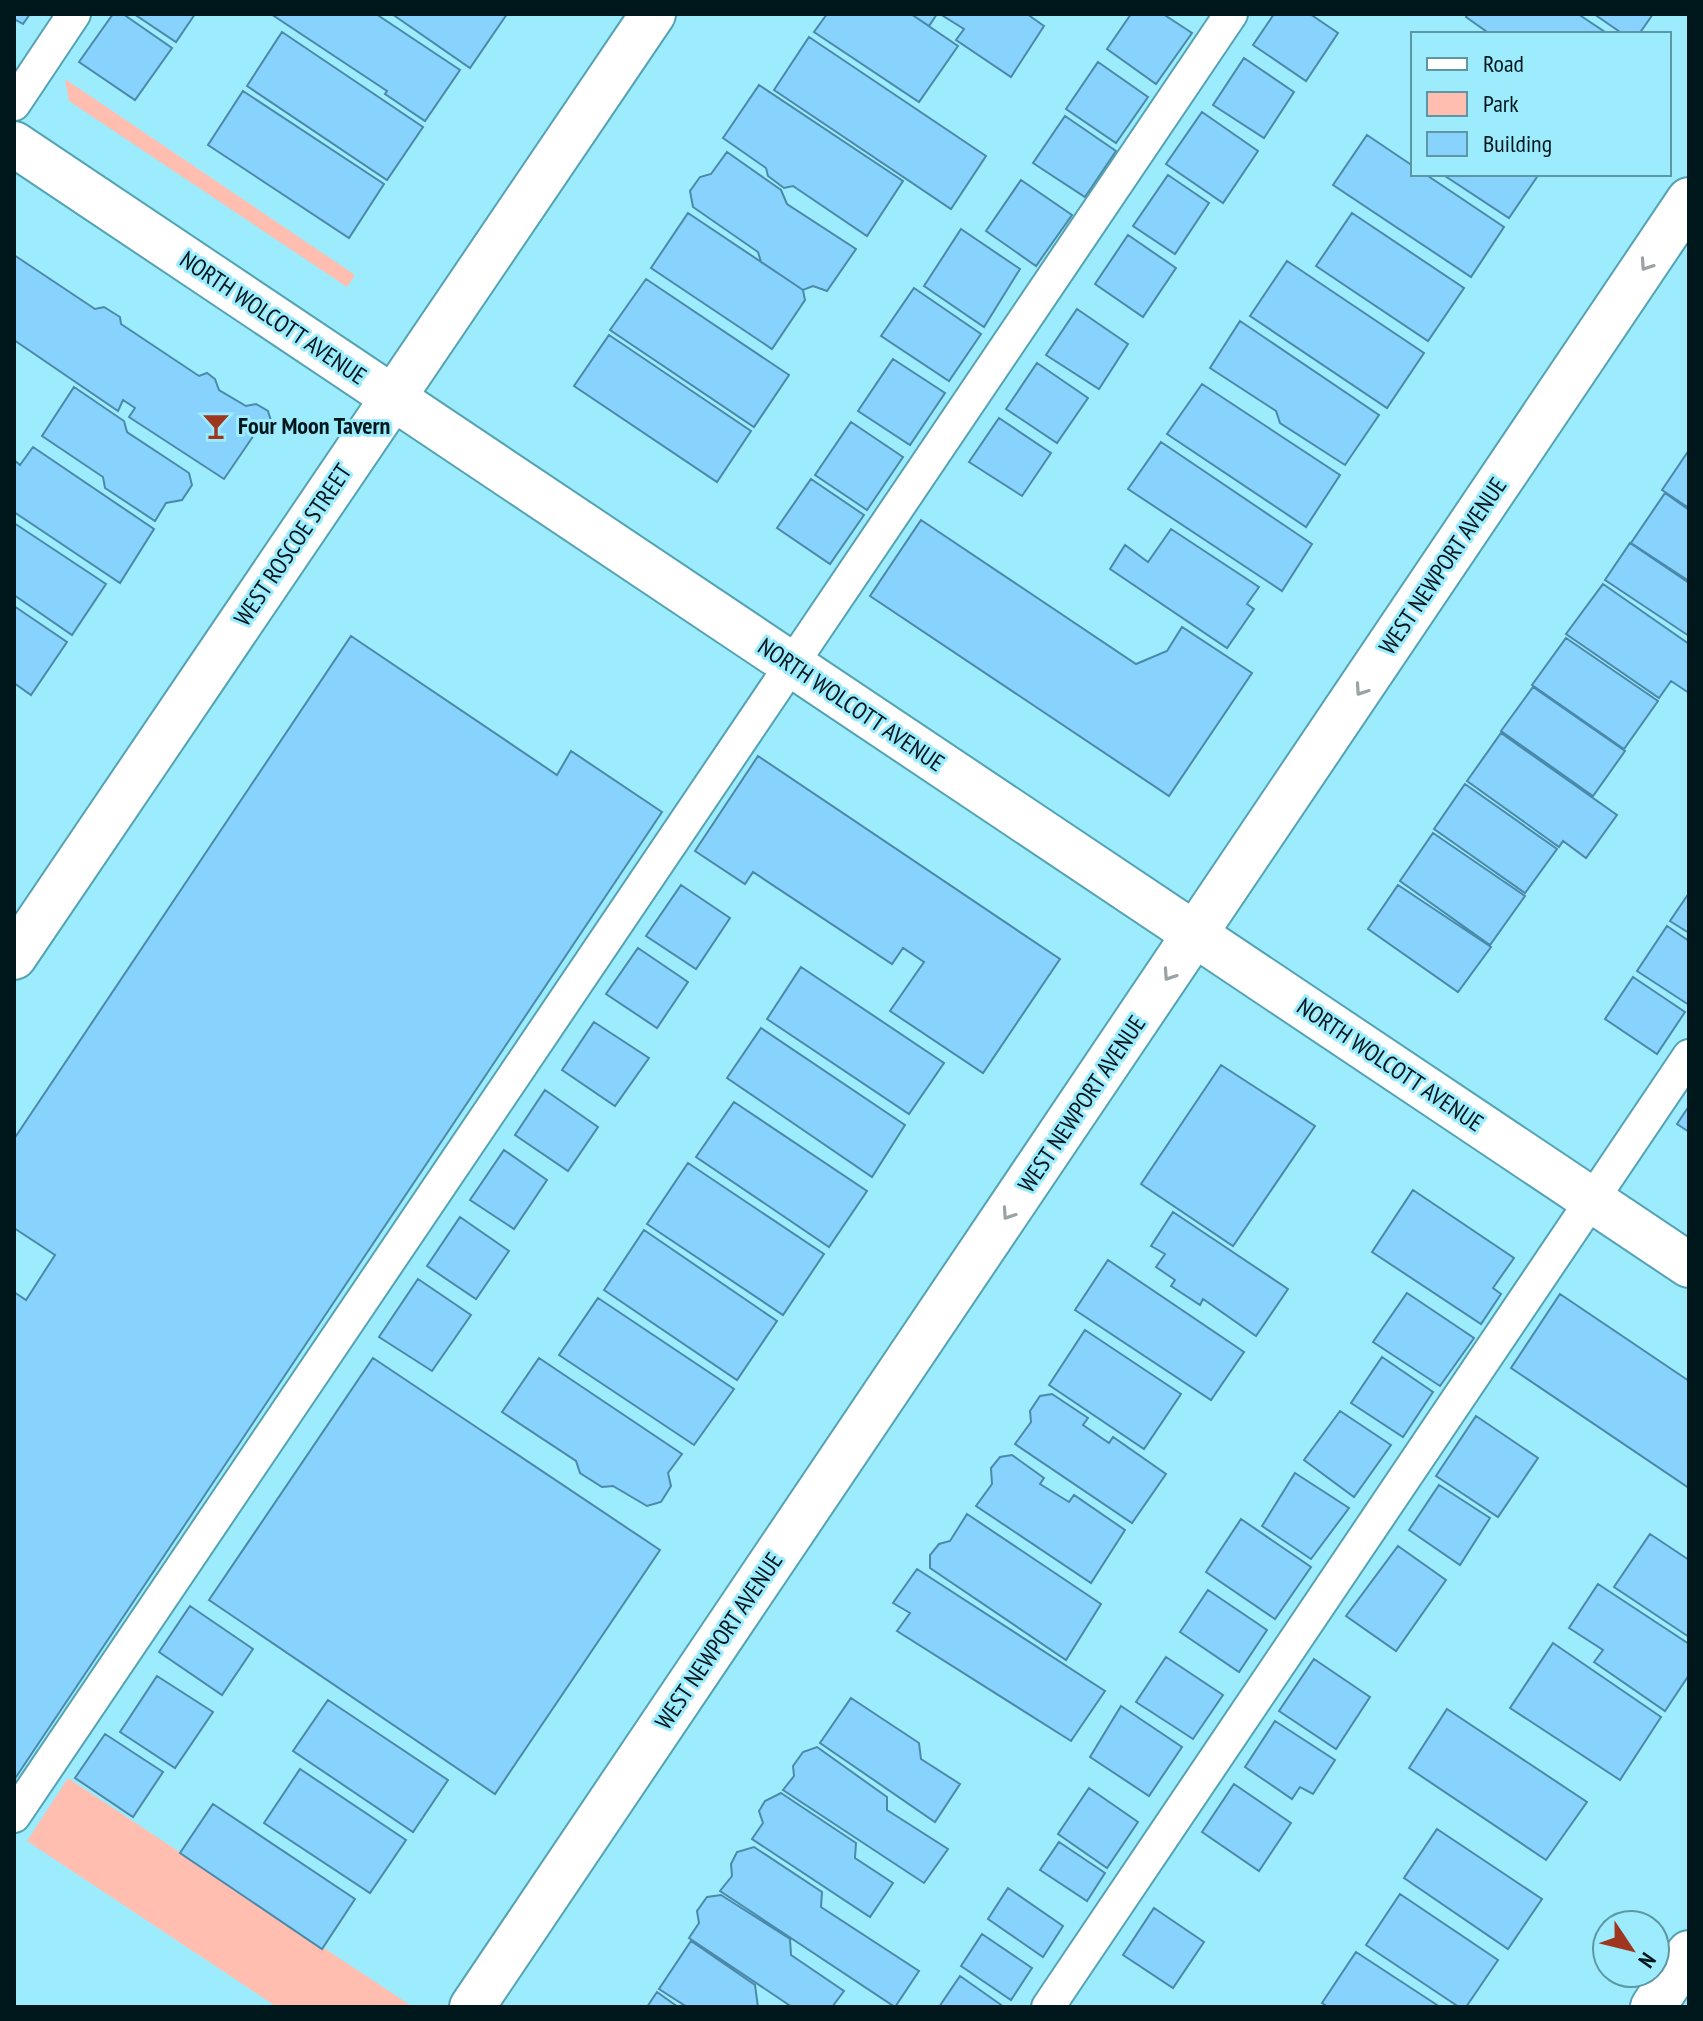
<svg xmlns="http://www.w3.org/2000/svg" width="1703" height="2021" viewBox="0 0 1703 2021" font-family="'PT Sans Narrow',sans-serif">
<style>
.green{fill:#ffbeaf}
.building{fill:#88d3fd;stroke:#4b89a9;stroke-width:2}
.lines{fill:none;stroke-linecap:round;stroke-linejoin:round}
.service-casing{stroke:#54a2b3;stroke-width:36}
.minor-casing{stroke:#54a2b3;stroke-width:48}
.service{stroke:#fff;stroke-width:32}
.minor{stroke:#fff;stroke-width:44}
.oneway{stroke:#99a2a4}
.labels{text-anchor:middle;stroke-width:6;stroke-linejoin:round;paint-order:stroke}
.street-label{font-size:24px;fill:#00171c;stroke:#9decfe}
.poi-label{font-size:24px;font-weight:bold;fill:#00171c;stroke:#9decfe;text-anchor:start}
</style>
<rect width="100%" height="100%" fill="#9decfe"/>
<!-- green -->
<path class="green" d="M 65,79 L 355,275 L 347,287 L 69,101 Z
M 68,1778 L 413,2007 L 277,2007 L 27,1841 Z"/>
<!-- building -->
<path class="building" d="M 14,14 L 30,14 L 23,24 L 14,19 Z
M 113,14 L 123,14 L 172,48 L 135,100 L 79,62 Z
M 134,14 L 195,14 L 176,42 Z
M 271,14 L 376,14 L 460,70 L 425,121 L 385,94 L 387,91 Z
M 392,14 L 507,14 L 470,68 Z
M 827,14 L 911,14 L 958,46 L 919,102 L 814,32 Z
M 911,14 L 937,14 L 929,26 Z
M 940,14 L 1027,14 L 1044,26 L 1011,77 L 956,40 L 964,29 Z
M 1131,14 L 1163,14 L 1192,33 L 1156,84 L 1107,49 Z
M 1274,14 L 1310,14 L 1338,33 L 1306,81 L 1253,45 Z
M 1468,14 L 1578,14 L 1608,34 L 1490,34 L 1466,17 Z
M 1594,14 L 1653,14 L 1639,34 L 1623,34 Z
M 282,32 L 423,127 L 387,180 L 247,86 Z
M 809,37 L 986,156 L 951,209 L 774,90 Z
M 1244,58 L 1294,92 L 1264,138 L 1213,105 Z
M 1098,62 L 1148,97 L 1116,143 L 1066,109 Z
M 759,85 L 903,181 L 867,236 L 793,186 L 784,188 L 768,176 L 766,168 L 723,138 Z
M 243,91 L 384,184 L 349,238 L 208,145 Z
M 1202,112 L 1258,151 L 1223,203 L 1166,164 Z
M 1065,116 L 1116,151 L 1085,197 L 1033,163 Z
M 1367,135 L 1413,166 L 1413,174 L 1425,174 L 1504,227 L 1471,277 L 1333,185 Z
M 727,152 L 781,190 L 787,204 L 856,249 L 827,291 L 813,286 L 803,290 L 761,262 L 758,252 L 693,207 L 690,191 L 700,177 L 711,174 Z
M 1442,174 L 1539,174 L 1509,218 Z
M 1168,175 L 1209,203 L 1175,254 L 1133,226 Z
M 1021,180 L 1072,215 L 1036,266 L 986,231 Z
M 688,213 L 803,290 L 805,300 L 772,349 L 651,268 Z
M 1352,213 L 1464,288 L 1428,341 L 1316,266 Z
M 961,229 L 1020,269 L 984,327 L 924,286 Z
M 1128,235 L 1176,268 L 1143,317 L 1095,284 Z
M 14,255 L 95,309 L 104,307 L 120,317 L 121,324 L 199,376 L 207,373 L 215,379 L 219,390 L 246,406 L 256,404 L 268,411 L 271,421 L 264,431 L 254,435 L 224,479 L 129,417 L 135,408 L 123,400 L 118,411 L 14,340 Z
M 1287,261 L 1424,353 L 1387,408 L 1250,316 Z
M 646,279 L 789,375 L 754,427 L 610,330 Z
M 914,288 L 981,334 L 949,381 L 881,336 Z
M 1077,309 L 1128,344 L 1099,389 L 1046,355 Z
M 1240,321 L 1379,415 L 1345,465 L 1280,423 L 1276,411 L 1210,368 Z
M 609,335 L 751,431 L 717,482 L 574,386 Z
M 893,359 L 945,393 L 910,445 L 858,411 Z
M 1037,363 L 1088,398 L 1057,443 L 1006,409 Z
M 1202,384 L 1340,475 L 1306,527 L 1167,434 Z
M 74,387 L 124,421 L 127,432 L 189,473 L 192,485 L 182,500 L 166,503 L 155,521 L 105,488 L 103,477 L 42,436 Z
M 999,418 L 1051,453 L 1022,496 L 969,462 Z
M 851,422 L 903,457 L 867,510 L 815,475 Z
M 1161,442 L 1312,544 L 1282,591 L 1128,489 Z
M 33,447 L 154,529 L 120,583 L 14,512 L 14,460 L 20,465 Z
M 1689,450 L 1689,508 L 1662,490 Z
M 811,479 L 864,515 L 830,564 L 777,528 Z
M 1665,493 L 1689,510 L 1689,581 L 1631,543 Z
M 921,520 L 1136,664 L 1167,651 L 1182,627 L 1252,673 L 1169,796 L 870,596 Z
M 14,523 L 106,584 L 72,635 L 14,595 Z
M 1171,529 L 1259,587 L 1247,604 L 1254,609 L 1227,648 L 1110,569 L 1125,545 L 1148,562 Z
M 1630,543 L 1689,583 L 1689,636 L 1605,580 Z
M 1603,584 L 1689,644 L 1689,693 L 1671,681 L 1659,698 L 1566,634 Z
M 14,606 L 67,642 L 31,695 L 14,683 Z
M 351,636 L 557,775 L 571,751 L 662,812 L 14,1780 L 14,1292 L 26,1300 L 55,1255 L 14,1228 L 14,1139 Z
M 1566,638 L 1658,701 L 1624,749 L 1532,685 Z
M 1533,687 L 1625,751 L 1593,796 L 1501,731 Z
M 1501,733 L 1617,815 L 1586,858 L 1563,841 L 1559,847 L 1467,781 Z
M 758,756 L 1060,959 L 983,1073 L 890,1011 L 924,962 L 903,948 L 892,964 L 753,872 L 745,884 L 695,851 Z
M 1465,784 L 1557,849 L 1525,893 L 1434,829 Z
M 1433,833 L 1525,896 L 1490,945 L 1400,881 Z
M 681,885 L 730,918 L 696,969 L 646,936 Z
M 1398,885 L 1491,947 L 1458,992 L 1368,929 Z
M 1689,893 L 1689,933 L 1670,921 Z
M 1667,926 L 1689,941 L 1689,1005 L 1637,971 Z
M 638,948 L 688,982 L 657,1028 L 606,994 Z
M 801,967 L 944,1063 L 909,1114 L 767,1019 Z
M 1633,977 L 1685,1012 L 1657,1054 L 1605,1019 Z
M 594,1022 L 649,1058 L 615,1106 L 562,1070 Z
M 761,1028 L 905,1125 L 872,1177 L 727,1078 Z
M 1221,1065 L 1315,1126 L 1233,1246 L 1141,1184 Z
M 545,1090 L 598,1127 L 568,1171 L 515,1135 Z
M 734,1102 L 867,1191 L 829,1247 L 696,1157 Z
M 1689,1106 L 1689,1132 L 1677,1124 Z
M 504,1150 L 547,1180 L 514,1229 L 470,1200 Z
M 688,1163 L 824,1254 L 783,1315 L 647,1224 Z
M 1413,1190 L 1514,1258 L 1493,1288 L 1501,1294 L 1481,1324 L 1372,1252 Z
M 1173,1212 L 1288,1289 L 1256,1336 L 1203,1299 L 1200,1305 L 1171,1286 L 1175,1280 L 1156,1267 L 1165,1254 L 1151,1246 Z
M 460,1217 L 509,1251 L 476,1299 L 427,1266 Z
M 644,1230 L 777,1321 L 737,1380 L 604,1290 Z
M 1108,1260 L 1244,1352 L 1211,1400 L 1075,1310 Z
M 418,1279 L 471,1315 L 432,1371 L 379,1337 Z
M 1407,1293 L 1474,1338 L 1440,1386 L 1373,1342 Z
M 1560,1294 L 1689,1381 L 1689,1488 L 1511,1368 Z
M 598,1298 L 734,1389 L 694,1445 L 559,1355 Z
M 1085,1330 L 1181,1394 L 1144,1449 L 1049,1385 Z
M 1382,1357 L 1433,1392 L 1403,1437 L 1351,1403 Z
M 373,1358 L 660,1550 L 495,1794 L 209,1600 Z
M 539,1358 L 682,1454 L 668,1473 L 671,1486 L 661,1502 L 647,1506 L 613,1486 L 602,1487 L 580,1473 L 576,1461 L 502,1412 Z
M 1052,1394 L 1088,1418 L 1083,1425 L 1109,1443 L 1113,1437 L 1166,1474 L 1132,1523 L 1015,1444 L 1031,1422 L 1030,1411 L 1040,1396 Z
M 1340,1411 L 1391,1445 L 1354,1497 L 1304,1460 Z
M 1476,1416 L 1538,1458 L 1498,1517 L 1436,1476 Z
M 1012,1455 L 1044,1478 L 1040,1484 L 1069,1502 L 1074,1495 L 1125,1530 L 1091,1583 L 976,1506 L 992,1484 L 991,1468 L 1000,1457 Z
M 1295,1473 L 1349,1508 L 1311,1559 L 1262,1526 Z
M 1439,1485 L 1490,1518 L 1460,1565 L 1409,1530 Z
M 967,1514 L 1101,1604 L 1066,1660 L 930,1568 L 930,1555 L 939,1544 L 950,1541 Z
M 1241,1519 L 1311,1567 L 1275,1619 L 1206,1572 Z
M 1650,1534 L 1689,1560 L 1689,1637 L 1614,1587 Z
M 1398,1546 L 1446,1580 L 1396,1651 L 1346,1616 Z
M 917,1569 L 1105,1691 L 1071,1741 L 897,1631 L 910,1613 L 893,1603 Z
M 1598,1584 L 1689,1644 L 1689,1675 L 1665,1711 L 1594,1662 L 1603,1650 L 1569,1628 Z
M 1208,1590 L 1267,1630 L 1239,1672 L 1180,1632 Z
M 190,1606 L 253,1649 L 222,1695 L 159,1652 Z
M 1553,1643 L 1661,1717 L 1620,1780 L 1510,1708 Z
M 1166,1657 L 1223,1695 L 1193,1739 L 1136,1702 Z
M 1314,1659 L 1370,1697 L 1336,1749 L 1279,1711 Z
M 157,1676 L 213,1712 L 175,1768 L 120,1732 Z
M 851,1698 L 919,1743 L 921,1759 L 960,1784 L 935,1822 L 820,1743 Z
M 328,1700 L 448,1780 L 413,1832 L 293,1751 Z
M 1121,1706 L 1182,1747 L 1149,1796 L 1090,1757 Z
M 1447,1709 L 1587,1802 L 1546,1860 L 1409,1768 Z
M 1275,1721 L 1335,1760 L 1313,1794 L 1300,1787 L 1292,1799 L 1245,1767 Z
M 105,1734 L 163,1772 L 133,1817 L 75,1778 Z
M 817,1747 L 887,1797 L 887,1810 L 948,1849 L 924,1883 L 783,1790 L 794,1776 L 793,1766 L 803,1752 Z
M 300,1769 L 406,1840 L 370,1893 L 264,1823 Z
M 1234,1784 L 1291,1823 L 1259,1871 L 1202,1832 Z
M 1089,1788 L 1138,1822 L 1107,1868 L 1058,1834 Z
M 781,1793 L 856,1843 L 855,1858 L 893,1883 L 870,1917 L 752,1839 L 763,1823 L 759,1811 L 765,1801 Z
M 213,1804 L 355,1899 L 322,1949 L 180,1853 Z
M 1437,1829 L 1542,1899 L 1508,1949 L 1404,1878 Z
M 1059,1842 L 1105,1873 L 1087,1901 L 1040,1870 Z
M 754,1847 L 822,1892 L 821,1907 L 919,1971 L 895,2007 L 720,1891 L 732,1876 L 731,1864 L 737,1852 Z
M 1008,1888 L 1063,1926 L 1043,1957 L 988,1919 Z
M 1400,1894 L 1498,1960 L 1466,2007 L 1459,2007 L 1366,1945 Z
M 721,1895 L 790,1939 L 791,1955 L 844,1991 L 832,2007 L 792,2007 L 689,1938 L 699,1923 L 697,1911 L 707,1897 Z
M 1154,1908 L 1204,1942 L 1173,1988 L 1123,1955 Z
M 982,1934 L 1032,1968 L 1011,2000 L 961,1966 Z
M 691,1941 L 755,1985 L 758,2007 L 687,2007 L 659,1989 Z
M 1356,1952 L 1440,2007 L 1328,2007 L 1322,2003 Z
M 960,1976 L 1004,2007 L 939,2007 Z
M 657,1992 L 678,2007 L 647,2007 Z"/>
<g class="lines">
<!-- service casing -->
<g class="service-casing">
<path id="service" d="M 14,104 L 74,14
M 14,1816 L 1231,14
M 1048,2007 L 1689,1056"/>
</g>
<!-- minor casing -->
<g class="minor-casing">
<path id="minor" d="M 14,144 L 1689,1265
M 14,957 L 653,14
M 472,2007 L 1689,200
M 1653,2007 L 1689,1953"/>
</g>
<!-- service -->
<use href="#service" class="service"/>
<!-- minor -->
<use href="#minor" class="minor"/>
</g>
<!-- one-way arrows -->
<defs><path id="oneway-chevron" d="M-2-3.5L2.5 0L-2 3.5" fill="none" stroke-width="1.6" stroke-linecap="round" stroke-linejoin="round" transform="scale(2)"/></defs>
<g class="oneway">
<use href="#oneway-chevron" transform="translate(1646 265) rotate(124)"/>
<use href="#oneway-chevron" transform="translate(1361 690) rotate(124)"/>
<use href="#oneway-chevron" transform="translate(1169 975) rotate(124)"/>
<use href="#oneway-chevron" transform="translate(1008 1214) rotate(124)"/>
</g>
<!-- icons -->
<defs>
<g id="bar-bare" transform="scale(2.16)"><path d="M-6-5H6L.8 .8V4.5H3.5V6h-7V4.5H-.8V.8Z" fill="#9f361f" stroke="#9decfe" stroke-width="2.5" paint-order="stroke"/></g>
</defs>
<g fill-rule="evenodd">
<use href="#bar-bare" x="216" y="426"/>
</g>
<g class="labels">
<!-- street labels -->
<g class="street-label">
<text transform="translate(273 318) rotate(34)" y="8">NORTH WOLCOTT AVENUE</text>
<text transform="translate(293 545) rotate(-56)" y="8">WEST ROSCOE STREET</text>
<text transform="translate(1443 566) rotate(-56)" y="8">WEST NEWPORT AVENUE</text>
<text transform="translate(851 705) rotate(34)" y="8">NORTH WOLCOTT AVENUE</text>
<text transform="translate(1390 1065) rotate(34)" y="8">NORTH WOLCOTT AVENUE</text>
<text transform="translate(1082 1104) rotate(-56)" y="8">WEST NEWPORT AVENUE</text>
<text transform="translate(719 1641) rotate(-56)" y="8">WEST NEWPORT AVENUE</text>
</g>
<!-- poi labels -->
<g class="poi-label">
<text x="238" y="434">Four Moon Tavern</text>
</g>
</g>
<!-- border -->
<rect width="1703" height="2021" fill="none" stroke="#00171c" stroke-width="32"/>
<!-- legend -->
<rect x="1411" y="32" width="260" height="144" fill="#9decfe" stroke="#5e97a4" stroke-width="2"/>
<rect x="1427" y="58" width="40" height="12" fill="#ffffff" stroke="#5e97a4" stroke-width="2"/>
<text x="1483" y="72" font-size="24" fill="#00171c">Road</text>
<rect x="1427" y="92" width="40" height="24" fill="#ffbeaf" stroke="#5e97a4" stroke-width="2"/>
<text x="1483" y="112" font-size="24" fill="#00171c">Park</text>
<rect x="1427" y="132" width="40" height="24" fill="#88d3fd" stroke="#5e97a4" stroke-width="2"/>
<text x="1483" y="152" font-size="24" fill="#00171c">Building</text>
<!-- north arrow -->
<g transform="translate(1631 1949) rotate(125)"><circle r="38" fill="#9decfe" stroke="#5e97a4" stroke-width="2"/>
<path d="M0-6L14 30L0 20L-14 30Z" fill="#9f361f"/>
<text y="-12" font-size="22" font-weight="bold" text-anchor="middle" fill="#00171c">N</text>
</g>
</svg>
